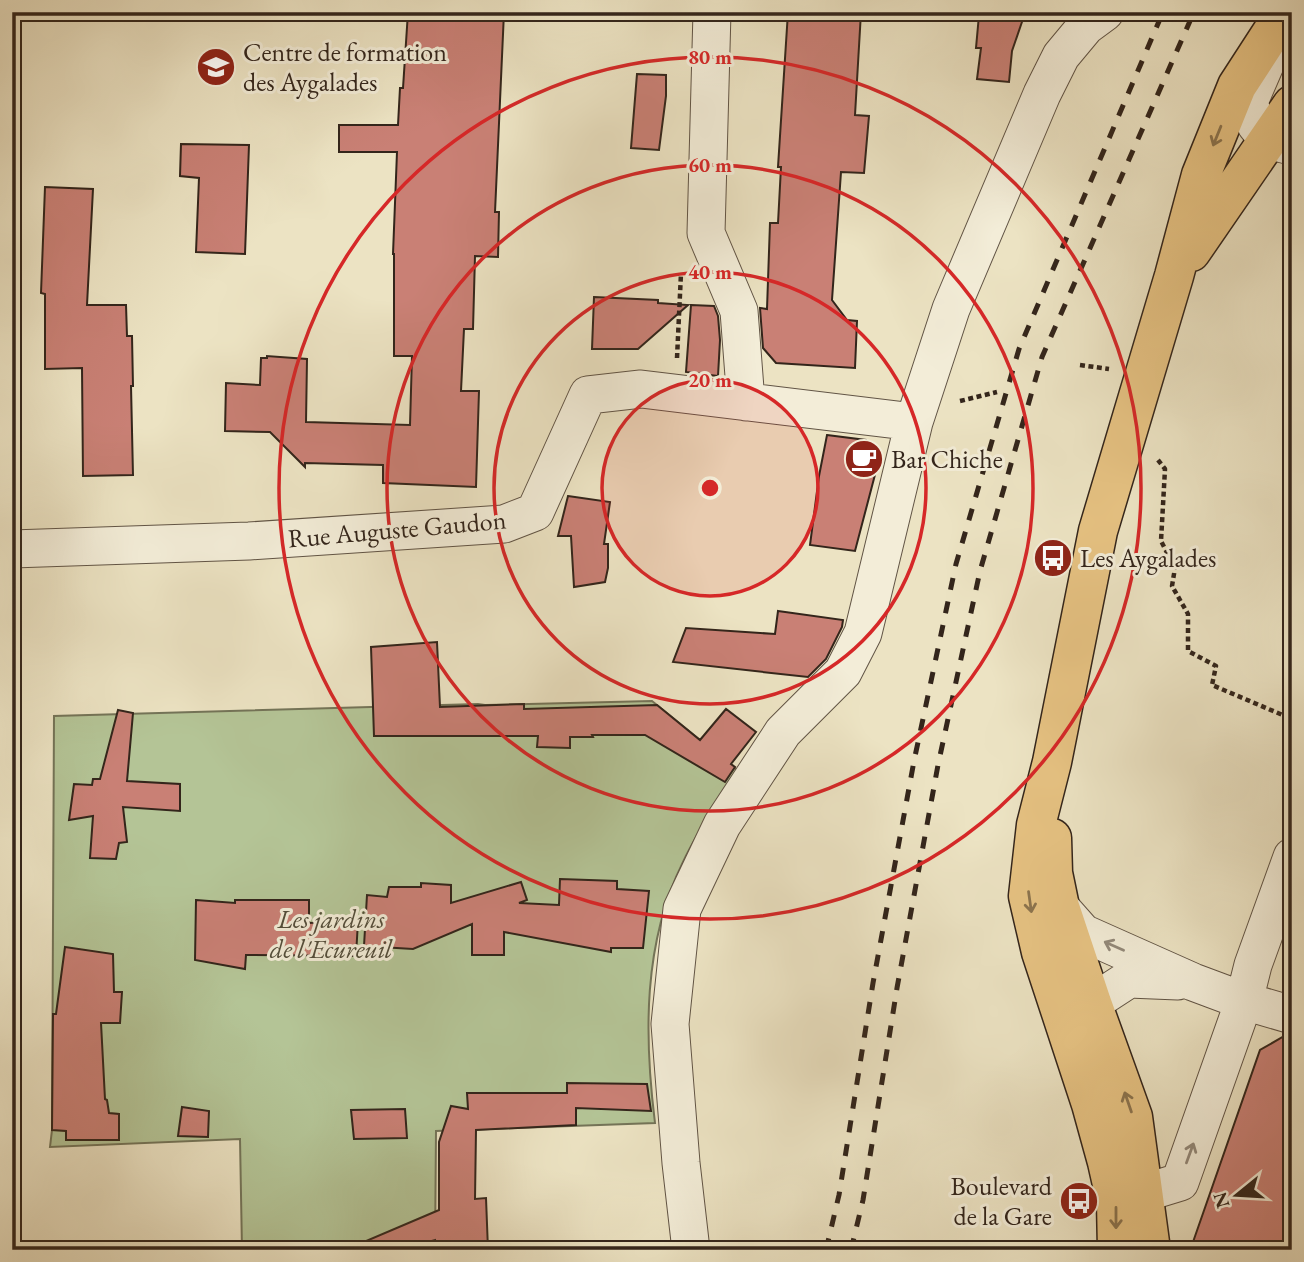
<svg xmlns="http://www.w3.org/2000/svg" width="1304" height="1262" viewBox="0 0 1304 1262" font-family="'EB Garamond',serif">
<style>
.green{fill:#b4c496;stroke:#747458;stroke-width:2}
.building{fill:#c98075;stroke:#33251b;stroke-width:2}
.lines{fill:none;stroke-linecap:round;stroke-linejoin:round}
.minor-casing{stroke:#615445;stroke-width:39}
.major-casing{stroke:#33251b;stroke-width:41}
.path{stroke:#33251b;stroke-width:4.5;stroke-dasharray:5 3.5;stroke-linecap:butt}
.minor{stroke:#f3edd8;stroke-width:37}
.major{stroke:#e6c282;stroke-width:38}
.rail{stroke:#33251b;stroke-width:5;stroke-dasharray:12 12;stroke-linecap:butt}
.oneway{stroke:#8c744e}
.oneway2{stroke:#93897a}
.ring{fill:none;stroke:#d62828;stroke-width:3.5}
.labels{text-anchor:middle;stroke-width:6;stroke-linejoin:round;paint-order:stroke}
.poi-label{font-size:26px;fill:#33251b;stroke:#f3edd8;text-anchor:start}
.street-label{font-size:26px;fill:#33251b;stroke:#f3edd8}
.park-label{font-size:26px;font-style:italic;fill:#534d3a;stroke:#f3edd8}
.centre{fill:#d62828;stroke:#f3edd8;stroke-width:3.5}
.ring-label{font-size:21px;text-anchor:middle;font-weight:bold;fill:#d62828;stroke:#f3edd8;stroke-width:6;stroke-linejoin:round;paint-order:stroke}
</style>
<rect width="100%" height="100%" fill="#ece3c3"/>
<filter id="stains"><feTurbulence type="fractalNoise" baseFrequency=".00286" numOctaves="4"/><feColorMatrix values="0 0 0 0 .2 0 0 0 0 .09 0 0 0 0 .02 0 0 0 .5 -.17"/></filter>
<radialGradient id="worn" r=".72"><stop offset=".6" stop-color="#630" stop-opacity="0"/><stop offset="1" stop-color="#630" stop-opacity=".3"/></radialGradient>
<!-- green -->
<path class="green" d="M 652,701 L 737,770 C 719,800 698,830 683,862 C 643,943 644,1035 655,1123 L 436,1131 L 435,1250 L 242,1250 L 240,1139 L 50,1147 L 52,1130 L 54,716 L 478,704 L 485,705 Z"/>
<!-- building -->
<path class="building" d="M 408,12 L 504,12 L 495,212 L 499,212 L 498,257 L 475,256 L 473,329 L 464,329 L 461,391 L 479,391 L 476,487 L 383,483 L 383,465 L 305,463 L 305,467 L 270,432 L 225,431 L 226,383 L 260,385 L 261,358 L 267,358 L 267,356 L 307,359 L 306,422 L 410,425 L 412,356 L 394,356 L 394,254 L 393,254 L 397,152 L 339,152 L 339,125 L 398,125 L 400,88 L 403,88 Z
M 788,12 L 861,12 L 855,115 L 869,116 L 864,173 L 841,172 L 832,300 L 847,320 L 857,321 L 855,368 L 776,363 L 763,348 L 760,308 L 767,309 L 770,223 L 778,223 L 781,167 L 778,167 Z
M 979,15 L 1023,19 L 1012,51 L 1009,82 L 977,79 L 981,48 L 976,48 Z
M 637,74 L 666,75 L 666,96 L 659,150 L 631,148 Z
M 181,144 L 249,145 L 245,254 L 196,252 L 199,178 L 180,176 Z
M 45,187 L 93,189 L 87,305 L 126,305 L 127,336 L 132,336 L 133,386 L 131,386 L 133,475 L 83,476 L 82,368 L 45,369 L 45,294 L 41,293 Z
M 594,297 L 658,300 L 658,303 L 688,305 L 638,349 L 592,349 Z
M 691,305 L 714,306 L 718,316 L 720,340 L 718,376 L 686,372 Z
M 827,435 L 866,440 L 877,467 L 855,551 L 810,545 L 819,476 Z
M 568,496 L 610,502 L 604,544 L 608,544 L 608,568 L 605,582 L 574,587 L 571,536 L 558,536 Z
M 778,611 L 843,620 L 842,627 L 826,659 L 808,677 L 673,662 L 686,628 L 775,634 Z
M 437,642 L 440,707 L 524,704 L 524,709 L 657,705 L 700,740 L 726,709 L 756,732 L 731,764 L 735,767 L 725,782 L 645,735 L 592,735 L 593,737 L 570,737 L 570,748 L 537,747 L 538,736 L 374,736 L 371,647 Z
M 118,710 L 133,713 L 127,781 L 180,784 L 180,811 L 123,807 L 127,842 L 119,843 L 116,859 L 90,858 L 93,816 L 69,820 L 74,784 L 92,785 L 93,779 L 100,779 Z
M 560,879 L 617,881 L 617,889 L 649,891 L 643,948 L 611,948 L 611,952 L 504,932 L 504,955 L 472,955 L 472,924 L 413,949 L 364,946 L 367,895 L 387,897 L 389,887 L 421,887 L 421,883 L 451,885 L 451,903 L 521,882 L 527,900 L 519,903 L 559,905 Z
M 196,900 L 235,903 L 235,900 L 309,900 L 309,923 L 358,921 L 356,956 L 246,955 L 245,969 L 195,960 Z
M 65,947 L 113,954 L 114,992 L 122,992 L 120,1023 L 101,1023 L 105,1099 L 107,1100 L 109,1113 L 119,1114 L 119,1140 L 66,1140 L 66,1131 L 52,1130 L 53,1014 L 56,1014 Z
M 1286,1035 L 1292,1035 L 1292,1102 L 1290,1107 L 1292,1250 L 1219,1250 L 1193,1242 L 1260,1050 Z
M 567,1083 L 647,1084 L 651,1111 L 576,1108 L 576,1125 L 476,1130 L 475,1199 L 486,1198 L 488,1250 L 435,1250 L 435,1240 L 399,1250 L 369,1250 L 366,1241 L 439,1210 L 439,1142 L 451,1106 L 468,1109 L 467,1093 L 567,1093 Z
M 182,1107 L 209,1111 L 208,1137 L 178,1136 Z
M 405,1109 L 407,1138 L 354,1139 L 351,1110 Z"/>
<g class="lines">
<!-- minor casing -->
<g class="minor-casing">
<path id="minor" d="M 712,12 L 706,233 L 739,311 L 746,402
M 1268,58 L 1249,102 L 1256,125 L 1268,140 L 1287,145 L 1292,143
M 12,549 L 249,541 L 504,524 L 535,512 L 588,395 L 641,389 L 914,422
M 1060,907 L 1083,933 L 1193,982 L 1244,1001 L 1292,1015
M 1092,1034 L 1092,1003 L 1129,979 L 1178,981
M 1121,1174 L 1144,1193 L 1180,1182 L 1244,1001 L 1253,965 L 1292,857
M 691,1250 L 681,1163 L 670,1024 L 682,909 L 722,825 L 783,732 L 843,672 L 863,633 L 914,422 L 951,309 L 1042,94 L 1061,56 L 1086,26 L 1105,12"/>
</g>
<!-- major casing -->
<g class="major-casing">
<path id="major" d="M 1191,252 L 1292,105
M 1052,838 L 1053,873 L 1060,907 L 1092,1003 L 1133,1117 L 1151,1250
M 1117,1250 L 1116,1202 L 1107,1162 L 1091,1104 L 1041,952 L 1028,896 L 1036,825 L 1052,762 L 1098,531 L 1174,276 L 1201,175 L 1237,86 L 1285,12"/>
</g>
<!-- path -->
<path class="path" d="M 677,358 L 681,273
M 1080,365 L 1109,369
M 960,401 L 997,392
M 1158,460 L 1165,469 L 1161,541 L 1175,568 L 1172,586 L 1188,614 L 1188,651 L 1216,666 L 1212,685 L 1292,719"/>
<!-- minor -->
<use href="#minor" class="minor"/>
<!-- major -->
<use href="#major" class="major"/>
<!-- rail -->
<path class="rail" d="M 826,1250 L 839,1195 L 873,983 L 914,761 L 956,564 L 1019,349 L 1163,12
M 851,1250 L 863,1200 L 897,988 L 938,765 L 980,571 L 1042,357 L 1194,12"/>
</g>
<!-- one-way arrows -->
<defs><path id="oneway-shaft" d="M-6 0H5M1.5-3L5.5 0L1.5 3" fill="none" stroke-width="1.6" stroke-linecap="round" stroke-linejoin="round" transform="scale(1.75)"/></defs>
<g class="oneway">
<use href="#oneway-shaft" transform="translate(1217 136) rotate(112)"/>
<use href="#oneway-shaft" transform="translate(1030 902) rotate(82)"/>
<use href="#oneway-shaft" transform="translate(1128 1102) rotate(-109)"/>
<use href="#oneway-shaft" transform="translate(1116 1218) rotate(90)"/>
</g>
<g class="oneway2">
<use href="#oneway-shaft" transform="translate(1114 946) rotate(-156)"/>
<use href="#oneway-shaft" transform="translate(1190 1153) rotate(-70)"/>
</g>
<!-- distance rings -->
<circle cx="710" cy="488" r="108" fill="#d62828" fill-opacity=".12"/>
<g class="ring">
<circle cx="710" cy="488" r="108"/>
<circle cx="710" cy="488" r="216"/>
<circle cx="710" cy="488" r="323"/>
<circle cx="710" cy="488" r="431"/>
</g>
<!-- icons -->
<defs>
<g id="school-disc" transform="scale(2.0125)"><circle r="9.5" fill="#8f2418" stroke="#f3edd8"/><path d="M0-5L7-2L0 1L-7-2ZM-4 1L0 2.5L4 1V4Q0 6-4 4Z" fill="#fff"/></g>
<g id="cafe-disc" transform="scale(2.0125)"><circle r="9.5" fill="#8f2418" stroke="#f3edd8"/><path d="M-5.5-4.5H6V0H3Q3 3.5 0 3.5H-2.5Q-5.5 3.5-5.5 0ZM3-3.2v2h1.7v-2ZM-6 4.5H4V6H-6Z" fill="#fff"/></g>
<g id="bus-disc" transform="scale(2.0125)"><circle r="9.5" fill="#8f2418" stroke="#f3edd8"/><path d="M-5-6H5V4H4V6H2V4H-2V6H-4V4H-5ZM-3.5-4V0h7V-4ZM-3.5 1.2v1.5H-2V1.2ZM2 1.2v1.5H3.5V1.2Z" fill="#fff"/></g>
</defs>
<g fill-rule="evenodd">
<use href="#school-disc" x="216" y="67"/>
<use href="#cafe-disc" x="864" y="459"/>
<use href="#bus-disc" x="1053" y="558"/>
<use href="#bus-disc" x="1079" y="1201"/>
</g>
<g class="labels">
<!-- poi labels -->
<g class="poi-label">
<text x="243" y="61">Centre de formation<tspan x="243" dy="30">des Aygalades</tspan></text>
<text x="891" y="468">Bar Chiche</text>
<text x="1080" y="567">Les Aygalades</text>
<text x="1052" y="1195" text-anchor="end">Boulevard<tspan x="1052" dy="30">de la Gare</tspan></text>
</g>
<!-- street labels -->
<g class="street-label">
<text transform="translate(397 529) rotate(-5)" y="9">Rue Auguste Gaudon</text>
</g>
<!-- park labels -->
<g class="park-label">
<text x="331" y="928">Les jardins<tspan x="331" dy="30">de l'Ecureuil</tspan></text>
</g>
</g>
<circle cx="710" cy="488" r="10" class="centre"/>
<g class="ring-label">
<text x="710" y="64">80 m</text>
<text x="710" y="172">60 m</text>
<text x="710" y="279">40 m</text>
<text x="710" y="387">20 m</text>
</g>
<!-- margin -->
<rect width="1304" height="1262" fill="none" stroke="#ece3c3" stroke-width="42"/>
<rect x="14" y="14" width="1276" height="1234" fill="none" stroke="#33251b" stroke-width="3.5"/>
<rect x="21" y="21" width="1262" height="1220" fill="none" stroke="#33251b" stroke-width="2"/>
<!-- north arrow -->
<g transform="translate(1237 1195) rotate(252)" stroke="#f3edd8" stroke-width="5" paint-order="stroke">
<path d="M0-5L12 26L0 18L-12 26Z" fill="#33251b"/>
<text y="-10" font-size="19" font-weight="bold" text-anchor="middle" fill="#33251b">N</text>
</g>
<rect width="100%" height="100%" filter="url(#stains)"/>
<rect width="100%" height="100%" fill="url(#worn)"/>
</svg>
